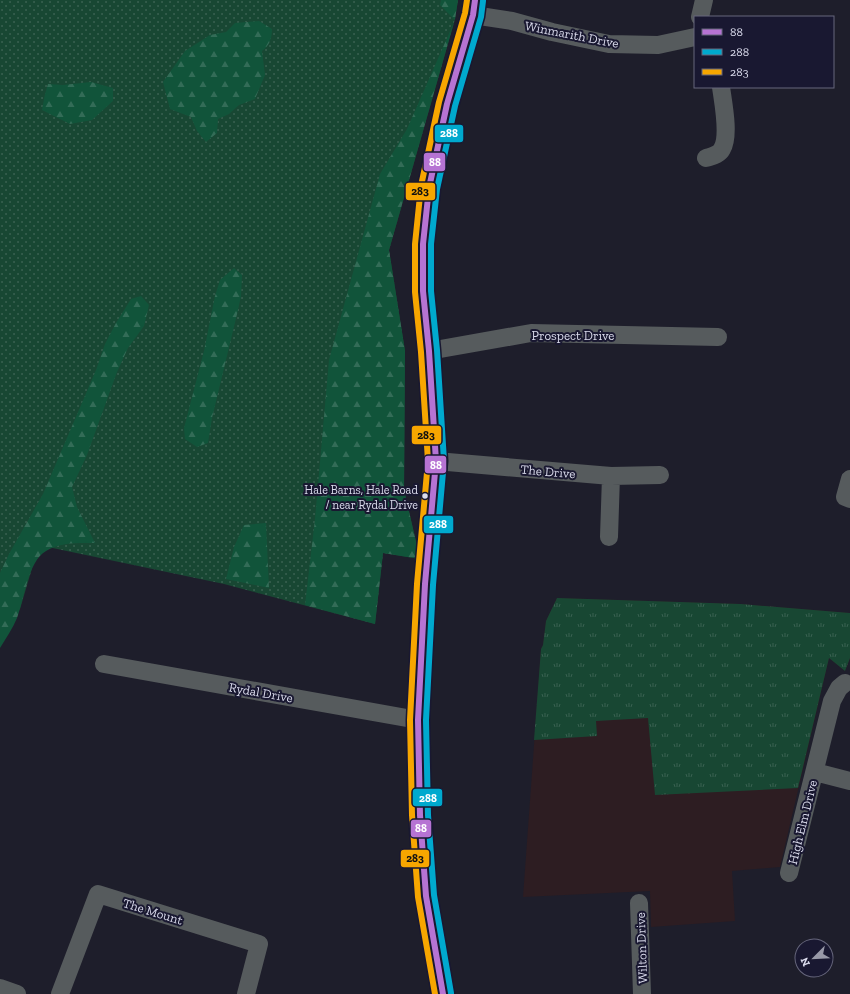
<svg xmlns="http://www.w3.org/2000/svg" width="850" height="994" viewBox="0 0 850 994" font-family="'Zilla Slab',serif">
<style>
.education{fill:#2d1d22}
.grass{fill:url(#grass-dots)}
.forest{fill:url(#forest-firs)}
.park{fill:url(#park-tufts)}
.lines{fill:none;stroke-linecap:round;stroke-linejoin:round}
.minor{stroke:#565b5d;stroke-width:18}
.primary{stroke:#575e62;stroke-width:22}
.bus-1-casing{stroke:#191831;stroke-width:9}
.bus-2-casing{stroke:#191831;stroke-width:9}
.bus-3-casing{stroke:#191831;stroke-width:9}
.bus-1{stroke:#b673d3;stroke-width:6}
.bus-2{stroke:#00a9ce;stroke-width:6}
.bus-3{stroke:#f7a600;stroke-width:6}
.bus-dot{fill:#dadbec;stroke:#191831;stroke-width:1.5}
.labels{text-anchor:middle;stroke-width:4;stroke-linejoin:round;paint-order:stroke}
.bus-label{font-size:12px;fill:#dadbec;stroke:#191831;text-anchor:end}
.street-label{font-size:13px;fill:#dadbec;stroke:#191831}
.line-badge{stroke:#191831;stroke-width:1.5}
.badge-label{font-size:11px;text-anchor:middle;font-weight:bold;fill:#fff}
.pale-badge-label{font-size:11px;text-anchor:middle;font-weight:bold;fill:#111}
</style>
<defs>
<pattern id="grass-dots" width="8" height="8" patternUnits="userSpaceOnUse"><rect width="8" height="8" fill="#184733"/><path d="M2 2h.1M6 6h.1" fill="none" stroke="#396151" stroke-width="1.8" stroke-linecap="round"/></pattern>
<pattern id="forest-firs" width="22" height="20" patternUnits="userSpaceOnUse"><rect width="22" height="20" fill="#11543a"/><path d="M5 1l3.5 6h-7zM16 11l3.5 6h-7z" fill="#336c57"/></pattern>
<pattern id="park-tufts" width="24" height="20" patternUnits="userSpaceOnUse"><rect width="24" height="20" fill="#184733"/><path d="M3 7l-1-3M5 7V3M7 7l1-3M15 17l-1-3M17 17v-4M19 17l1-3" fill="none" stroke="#396151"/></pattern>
</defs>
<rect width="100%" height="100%" fill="#1e1e2b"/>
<!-- education -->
<path class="education" d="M 557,598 L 741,604 L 850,613 L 850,658 L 845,671 L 829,658 L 780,867 L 732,871 L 735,921 L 651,927 L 650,891 L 523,897 L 541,649 L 543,645 L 546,621 Z"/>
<!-- grass -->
<path class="grass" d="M 0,0 L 458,0 L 455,19 L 389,250 L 405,351 L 404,490 L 420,559 L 383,553 L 375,624 L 224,584 L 43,546 L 38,548 L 20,609 L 0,636 Z"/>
<!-- forest -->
<path class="forest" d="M 441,0 L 458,0 L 455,19 L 389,250 L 405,351 L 404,490 L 420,559 L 383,553 L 375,624 L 305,605 L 315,519 L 329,360 L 380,174 L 407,129 L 455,20 L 440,5 Z
M 259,21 L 272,29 C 272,39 269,46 262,51 L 265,75 L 255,99 L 239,105 L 229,114 L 218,119 L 217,133 L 206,142 L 197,131 L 191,117 L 170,109 L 163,82 L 185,51 L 210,35 L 226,32 L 235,23 Z
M 91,82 L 113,88 L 113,101 L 92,120 L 70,124 L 42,110 L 45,94 L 48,84 L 63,85 Z
M 234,268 L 242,275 L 241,296 L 238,310 L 212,418 L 208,443 L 197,447 L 185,439 L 184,428 L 204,351 L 215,296 L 220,280 Z
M 141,296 L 149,305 L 144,326 L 128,348 L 117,372 L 87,455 L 72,487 L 77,507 L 95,543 C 78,543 61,542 46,551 C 28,561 24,600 17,618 C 13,628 6,638 0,648 L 0,573 L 9,554 L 43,494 L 96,370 L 105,344 L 116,323 L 131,299 Z
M 266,523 L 269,588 L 226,579 L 234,547 L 244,525 Z"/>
<!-- park -->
<path class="park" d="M 557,598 L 741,604 L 850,613 L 850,658 L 845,671 L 829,658 L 798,788 L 655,795 L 648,718 L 596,721 L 597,736 L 534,740 L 541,649 L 543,645 L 546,621 Z"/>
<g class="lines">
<!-- minor -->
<path class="minor" d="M 473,15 L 512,21 L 552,32 L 609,44 L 658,45 L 695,37
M 700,17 L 704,0
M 706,158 C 712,156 719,155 722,149 C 730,136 723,102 721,87
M 429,351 L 531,333 L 718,337
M 436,461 L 611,476 L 660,475
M 850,479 L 845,497 L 850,499
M 609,537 L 611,476
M 104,664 L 418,720
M 815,772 L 850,781
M 789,873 L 832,701 L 839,688 L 845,683
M 639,903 L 642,994
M 0,988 L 17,994
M 60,994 L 98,894 L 259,944 L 246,994"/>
<!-- primary -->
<path class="primary" d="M 443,994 L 426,896 L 420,815 L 418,720 L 425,584 L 436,461 L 429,351 L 423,291 L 423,244 L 429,188 L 447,104 L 473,15 L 475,0"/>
<!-- bus-1 casing -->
<g class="bus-1-casing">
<path id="bus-1" d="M 443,994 L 426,896 L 420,815 L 418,720 L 425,584 L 436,461 L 429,351 L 423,291 L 423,244 L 429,188 L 447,104 L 473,15 L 475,0"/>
</g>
<!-- bus-2 casing -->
<g class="bus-2-casing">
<path id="bus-2" d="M 451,993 L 434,895 L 428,815 L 426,720 L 433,585 L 444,461 L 437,350 L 431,291 L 431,244 L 437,189 L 455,106 L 481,17 L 483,1"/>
</g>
<!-- bus-3 casing -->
<g class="bus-3-casing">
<path id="bus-3" d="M 435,994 L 418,897 L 412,815 L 410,720 L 417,584 L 428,461 L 421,352 L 415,292 L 415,244 L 421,186 L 439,102 L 465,13 L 467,0"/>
</g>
<!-- bus-1 -->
<use href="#bus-1" class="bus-1"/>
<!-- bus-2 -->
<use href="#bus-2" class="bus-2"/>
<!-- bus-3 -->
<use href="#bus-3" class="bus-3"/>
</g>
<!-- markers -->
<circle class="bus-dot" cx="425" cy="496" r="3.5"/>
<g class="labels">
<!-- bus labels -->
<g class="bus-label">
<text x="418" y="494">Hale Barns, Hale Road<tspan x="418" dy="15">/ near Rydal Drive</tspan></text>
</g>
<!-- street labels -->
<g class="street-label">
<text transform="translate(572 34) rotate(11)" y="5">Winmarith Drive</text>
<text x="573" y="340">Prospect Drive</text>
<text transform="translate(548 471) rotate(5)" y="5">The Drive</text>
<text transform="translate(261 692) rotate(10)" y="5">Rydal Drive</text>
<text transform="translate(802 822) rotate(-76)" y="5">High Elm Drive</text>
<text transform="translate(153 911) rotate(17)" y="5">The Mount</text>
<text transform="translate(641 948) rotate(-92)" y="5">Wilton Drive</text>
</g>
</g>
<g class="line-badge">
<rect x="434" y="124" width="30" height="19" rx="4" fill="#00a9ce"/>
<rect x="423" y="152" width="23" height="20" rx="4" fill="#b673d3"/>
<rect x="405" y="182" width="31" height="19" rx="4" fill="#f7a600"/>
<rect x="411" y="425" width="31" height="20" rx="4" fill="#f7a600"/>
<rect x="424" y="455" width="23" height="19" rx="4" fill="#b673d3"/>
<rect x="423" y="515" width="31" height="19" rx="4" fill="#00a9ce"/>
<rect x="412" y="788" width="31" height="19" rx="4" fill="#00a9ce"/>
<rect x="410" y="819" width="22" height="19" rx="4" fill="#b673d3"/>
<rect x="400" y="849" width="30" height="19" rx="4" fill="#f7a600"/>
</g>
<g class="badge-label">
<text x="449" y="137">288</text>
<text x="435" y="166">88</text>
<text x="436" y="469">88</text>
<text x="438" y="528">288</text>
<text x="428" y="802">288</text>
<text x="421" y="832">88</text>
</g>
<g class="pale-badge-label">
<text x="420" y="195">283</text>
<text x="426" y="439">283</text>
<text x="415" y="862">283</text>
</g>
<!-- legend -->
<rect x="694" y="16" width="140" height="72" fill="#191831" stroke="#66667c"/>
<rect x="702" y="29" width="20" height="6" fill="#b673d3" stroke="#66667c"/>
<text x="730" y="36" font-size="12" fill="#dadbec">88</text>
<rect x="702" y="49" width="20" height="6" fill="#00a9ce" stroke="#66667c"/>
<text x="730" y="56" font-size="12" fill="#dadbec">288</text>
<rect x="702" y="69" width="20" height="6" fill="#f7a600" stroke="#66667c"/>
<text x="730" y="76" font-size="12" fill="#dadbec">283</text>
<!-- north arrow -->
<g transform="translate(814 958) rotate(246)"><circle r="19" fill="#191831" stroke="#66667c"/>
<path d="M0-3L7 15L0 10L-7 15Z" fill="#9899a8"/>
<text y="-6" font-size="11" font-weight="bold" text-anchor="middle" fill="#dadbec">N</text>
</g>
</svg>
